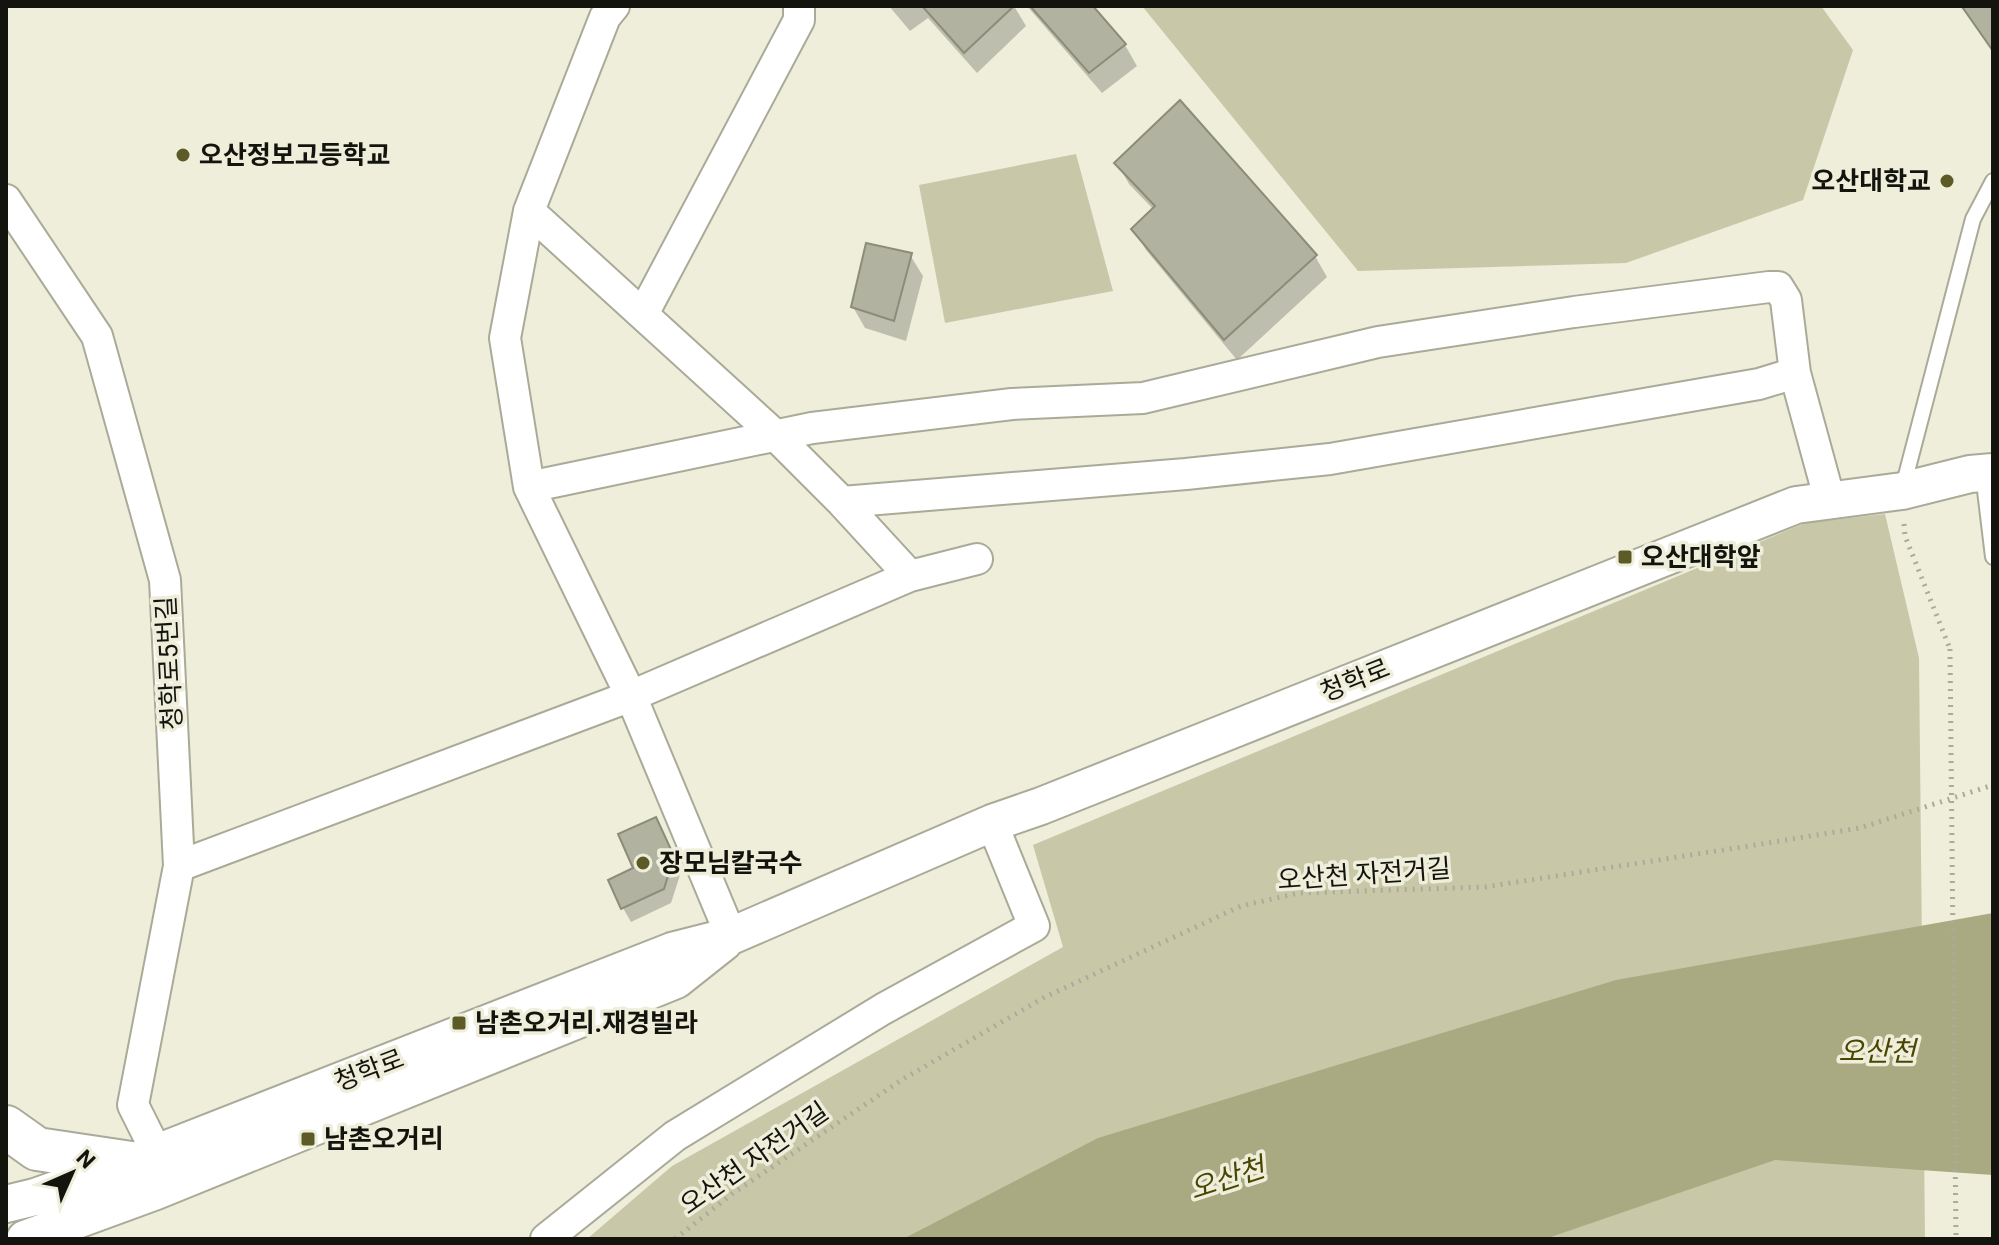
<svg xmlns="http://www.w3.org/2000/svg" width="1999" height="1245" viewBox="0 0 1999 1245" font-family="Roboto,'Noto Sans KR',sans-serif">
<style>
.green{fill:#c8c8a8}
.water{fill:#a9a982}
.shadow{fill:#0003}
.building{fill:#b2b2a1;stroke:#8c8c7b;stroke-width:2}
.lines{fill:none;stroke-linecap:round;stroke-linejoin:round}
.service-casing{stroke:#aaaa98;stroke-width:18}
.minor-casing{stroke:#aaaa98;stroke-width:34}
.tertiary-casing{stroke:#aaaa98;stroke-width:40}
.secondary-casing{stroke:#aaaa98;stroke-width:46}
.path{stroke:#abab9c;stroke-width:5;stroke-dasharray:2 6;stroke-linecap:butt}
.service{stroke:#fff;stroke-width:14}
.minor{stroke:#fff;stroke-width:30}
.tertiary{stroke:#fff;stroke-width:36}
.secondary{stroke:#fff;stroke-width:42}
.path-bridge{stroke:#abab9c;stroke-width:5;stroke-dasharray:2 6;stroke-linecap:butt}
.poi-dot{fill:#5c5a27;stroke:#eeeedb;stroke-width:3}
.labels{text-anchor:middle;stroke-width:7;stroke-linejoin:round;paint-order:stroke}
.poi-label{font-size:26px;font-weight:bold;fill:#14140e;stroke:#eeeedb;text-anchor:start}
.street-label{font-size:26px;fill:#14140e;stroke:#eeeedb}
.water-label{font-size:28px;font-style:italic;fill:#484600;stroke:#eeeedb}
</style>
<rect width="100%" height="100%" fill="#eeeedb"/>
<!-- green -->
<path class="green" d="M 1142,6 L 1821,6 L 1853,50 L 1803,200 L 1626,263 L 1358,271 Z
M 1076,154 L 1113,291 L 945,323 L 919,185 Z
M 1885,514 L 1919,658 L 1925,1239 L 587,1239 L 672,1166 L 1063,947 L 1033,845 L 1805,523 Z"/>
<!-- water -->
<path class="water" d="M 1993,913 L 1993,1175 L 1775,1160 L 1545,1239 L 903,1239 L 1098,1138 L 1616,980 Z"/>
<!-- shadow -->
<path class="shadow" d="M 889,6 L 1014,6 L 1026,26 L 977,73 L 928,18 L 910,31 Z
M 1027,6 L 1091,6 L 1125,45 L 1137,66 L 1102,93 Z
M 1117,163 L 1315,256 L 1327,277 L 1237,360 L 1146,250 L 1134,229 L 1154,210 L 1129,184 Z
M 910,255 L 923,276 L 906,341 L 865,328 L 853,307 Z
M 663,833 L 681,872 L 671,903 L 631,922 L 623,908 L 636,869 Z"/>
<!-- building -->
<path class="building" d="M 922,6 L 1014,6 L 964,53 Z
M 1030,6 L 1093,6 L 1126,44 L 1089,73 Z
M 1965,6 L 1993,6 L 1993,51 L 1963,8 Z
M 1180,100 L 1317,255 L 1224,340 L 1131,229 L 1155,206 L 1114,163 Z
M 866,243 L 912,253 L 894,321 L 851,307 Z
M 656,817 L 674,856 L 664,889 L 621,909 L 608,880 L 633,868 L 618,834 Z"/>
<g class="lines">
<!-- service casing -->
<g class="service-casing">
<path id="service" d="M 1983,474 L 1993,557
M 1903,487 L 1973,219 L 1993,181"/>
</g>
<!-- minor casing -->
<g class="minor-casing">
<path id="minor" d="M 614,6 L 605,17 L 529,211 L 505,338 L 529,487 L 631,696 L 910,576 L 977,559
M 6,200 L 97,336 L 165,580 L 179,866 L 133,1105 L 157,1153
M 529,211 L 775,435 L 842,502 L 910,576
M 643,314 L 799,20 L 799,6
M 1795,373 L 1830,501
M 529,487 L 812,428 L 1012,404 L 1143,398 L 1378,342 L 1574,312 L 1769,287 L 1778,287 L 1786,300 L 1795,373 L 1759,384 L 1330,459 L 1186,474 L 842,502
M 179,866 L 631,696 L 731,936
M 546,1239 L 675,1136 L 883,1009 L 1034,926 L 992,823"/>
</g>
<!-- tertiary casing -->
<g class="tertiary-casing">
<path id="tertiary" d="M 6,1204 L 35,1197 L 131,1163 L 672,951 L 731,936 L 992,823 L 1041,806 L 1796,505 L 1902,491 L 1970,474 L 1993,472
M 25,1239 L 156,1191 L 676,980 L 724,942"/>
</g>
<!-- secondary casing -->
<g class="secondary-casing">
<path id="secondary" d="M 6,1127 L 37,1149 L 131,1163"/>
</g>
<!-- path -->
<path class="path" d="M 1904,524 L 1905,536 L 1950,649
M 675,1239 L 732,1194 L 903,1079 L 1045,997 L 1241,906 L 1299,893 L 1485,887 L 1755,845 L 1860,828 L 1993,785"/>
<!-- service -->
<use href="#service" class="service"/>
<!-- minor -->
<use href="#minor" class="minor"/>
<!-- tertiary -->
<use href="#tertiary" class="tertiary"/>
<!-- secondary -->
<use href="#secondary" class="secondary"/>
<!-- path-bridge -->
<path class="path-bridge" d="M 1950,649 L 1956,1239"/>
</g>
<!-- markers -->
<g class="poi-dot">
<circle cx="183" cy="155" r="8"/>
<circle cx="1947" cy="181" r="8"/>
<rect x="1617" y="549" width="16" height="16" rx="4"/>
<circle cx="643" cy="863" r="8"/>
<rect x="451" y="1015" width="16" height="16" rx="4"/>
<rect x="300" y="1131" width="16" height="16" rx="4"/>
</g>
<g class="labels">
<!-- poi labels -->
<g class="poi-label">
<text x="199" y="164">오산정보고등학교</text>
<text x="1931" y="190" text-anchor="end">오산대학교</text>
<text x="1641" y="566">오산대학앞</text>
<text x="659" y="872">장모님칼국수</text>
<text x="475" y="1032">남촌오거리.재경빌라</text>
<text x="324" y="1148">남촌오거리</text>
</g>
<!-- street labels -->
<g class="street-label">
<text transform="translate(169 663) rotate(-93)" y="9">청학로5번길</text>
<text transform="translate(1355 680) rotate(-22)" y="9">청학로</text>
<text transform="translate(1364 874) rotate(-4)" y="9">오산천 자전거길</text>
<text transform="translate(369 1070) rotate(-21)" y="9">청학로</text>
<text transform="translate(754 1158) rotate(-35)" y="9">오산천 자전거길</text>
</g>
<!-- water labels -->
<g class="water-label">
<text x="1877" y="1061">오산천</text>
<text transform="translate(1227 1178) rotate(-18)" y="10">오산천</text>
</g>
</g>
<!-- border -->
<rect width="1999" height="1245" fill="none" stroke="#14140e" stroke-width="16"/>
<!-- north arrow -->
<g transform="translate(72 1173) rotate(45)" stroke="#eeeedb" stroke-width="6" paint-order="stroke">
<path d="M0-6L14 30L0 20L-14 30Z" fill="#14140e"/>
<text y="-12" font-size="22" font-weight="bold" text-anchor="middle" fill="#14140e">N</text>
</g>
</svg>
